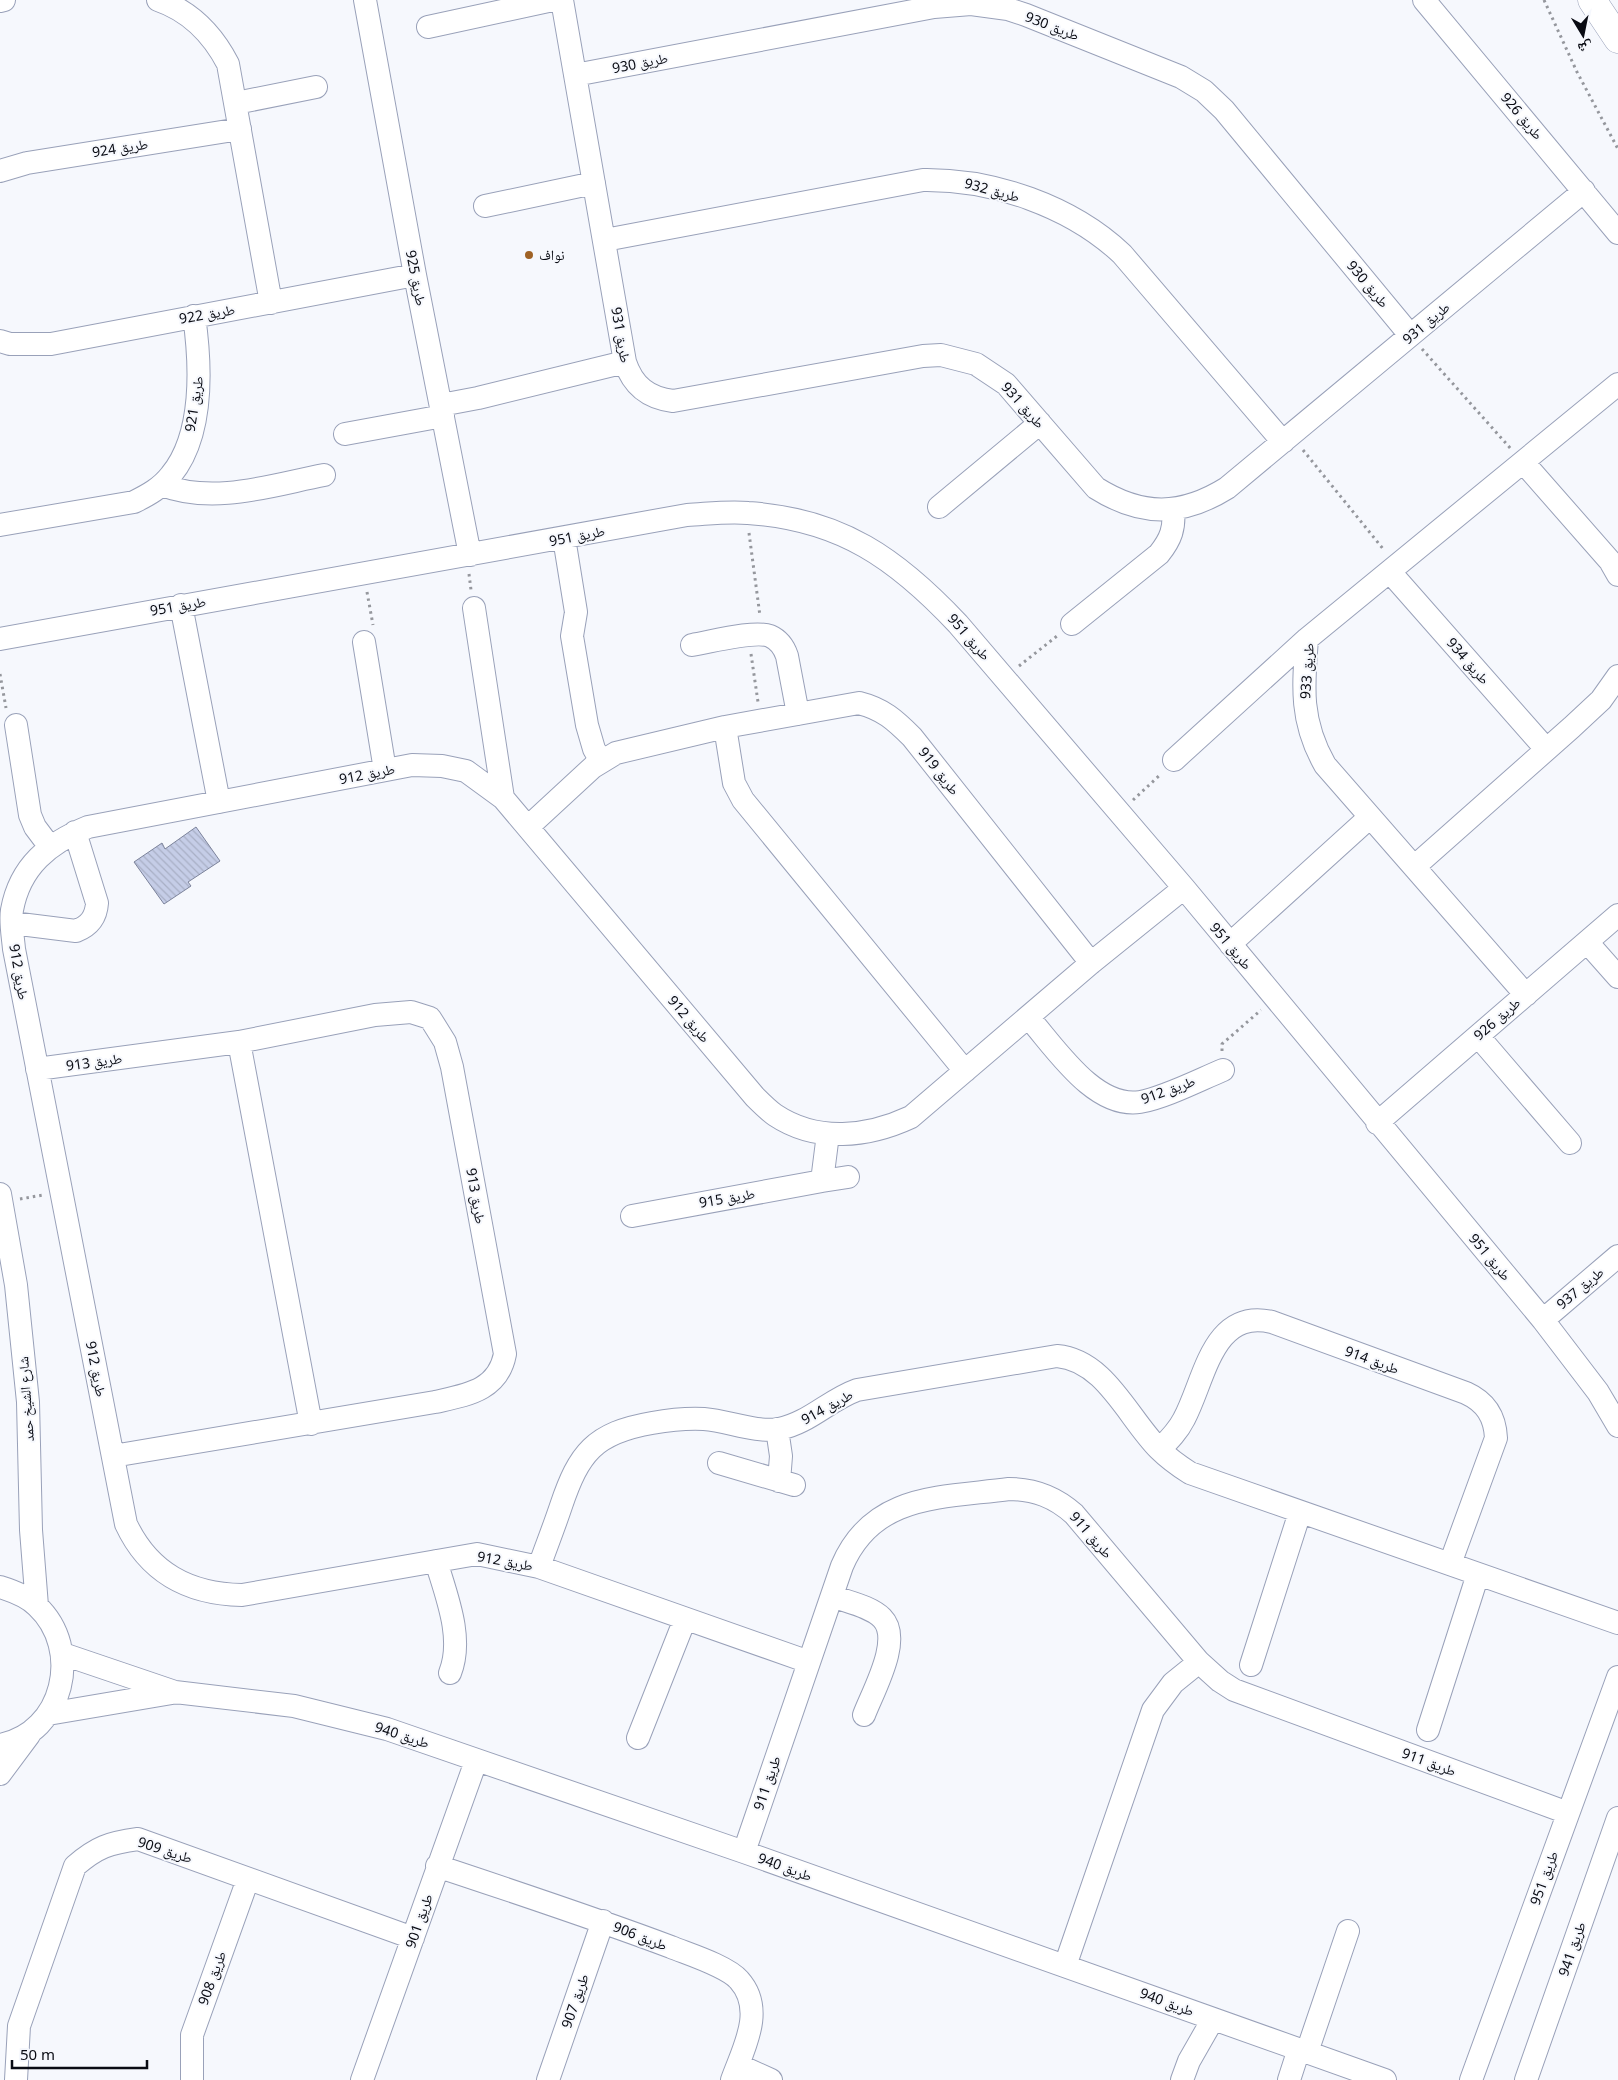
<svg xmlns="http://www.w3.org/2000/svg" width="1618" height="2080" viewBox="0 0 1618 2080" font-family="'Noto Sans','Noto Naskh Arabic',sans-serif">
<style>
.building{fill:url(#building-back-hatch);stroke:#7c839b}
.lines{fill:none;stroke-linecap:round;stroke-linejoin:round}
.minor-casing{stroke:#99a1b9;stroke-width:24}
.major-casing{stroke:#99a1b9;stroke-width:29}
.path{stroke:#95979d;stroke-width:3;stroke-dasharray:2.5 4;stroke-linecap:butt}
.minor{stroke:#fff;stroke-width:22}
.major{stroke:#fff;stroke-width:28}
.poi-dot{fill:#9f6225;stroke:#f6f8fd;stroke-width:2}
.labels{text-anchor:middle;stroke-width:4;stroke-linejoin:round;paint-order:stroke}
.street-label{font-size:14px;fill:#090b13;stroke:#f6f8fd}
.poi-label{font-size:14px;fill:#090b13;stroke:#f6f8fd;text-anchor:start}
</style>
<defs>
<pattern id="building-back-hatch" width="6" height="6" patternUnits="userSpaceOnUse" patternTransform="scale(1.25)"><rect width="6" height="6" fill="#c5cde7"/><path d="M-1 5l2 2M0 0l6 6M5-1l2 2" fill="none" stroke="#a8afc5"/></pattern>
</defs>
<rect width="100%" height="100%" fill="#f6f8fd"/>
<!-- building -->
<path class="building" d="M 196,827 L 220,861 L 188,882 L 191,886 L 164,904 L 134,862 L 162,843 L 165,849 Z"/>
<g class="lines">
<!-- minor casing -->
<g class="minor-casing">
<path id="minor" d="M 158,0 C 190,11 213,35 228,64 L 271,303
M 365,0 L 415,275 L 470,555
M 562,0 L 625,362 C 633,386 648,398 673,401 L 923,356 L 941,355 L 976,364 L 1006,384 L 1096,488 C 1142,517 1182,516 1227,488 L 1584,191
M 1424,0 L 1618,233
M 0,1 L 4,0
M 428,27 L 553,0
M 575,75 L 934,7 L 971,4 L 1008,9 L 1026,15 L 1181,77 L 1204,91 L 1224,110 L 1410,335
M 236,103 L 316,87
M 0,171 L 27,163 L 240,129
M 485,206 L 594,183
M 605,240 L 923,180 C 993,179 1071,206 1122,254 L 1283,442
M 0,341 L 10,344 L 51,344 L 415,275
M 441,405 L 478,398 L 625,362
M 345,434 L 443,416
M 1523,462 L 1610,561 L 1618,575
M 162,485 C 214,505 272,485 324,475
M 939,507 L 1040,423
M 0,525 L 134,502 C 148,495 161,488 171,475 C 204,435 201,365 194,316
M 564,538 L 576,612 L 572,636 L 587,725 L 594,749 L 601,761
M 1390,572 L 1546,749
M 181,605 L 219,802
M 474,608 L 503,798
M 1072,624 L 1159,554 C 1171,539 1175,528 1173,509
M 0,639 L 687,515 C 707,514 728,511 748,513 C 841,519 897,559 958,624 L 1184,888 L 1543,1320 L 1598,1392 L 1618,1426
M 1307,639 C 1303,687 1300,721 1325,765 L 1526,995
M 364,642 L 385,770
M 692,645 C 711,642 754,630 770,636 C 779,640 784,647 787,656 L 798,714
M 16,725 L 30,815 L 35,827 L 50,847
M 725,727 L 734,783 L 743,800 L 965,1071
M 1174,760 L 1307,639 L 1618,384
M 528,827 L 593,767 L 616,753 L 725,727 L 859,703 C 883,709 895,720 912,737 L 1091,963
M 1414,867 L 1572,727 L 1601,700 L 1618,676
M 12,923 L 76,931 C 89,926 96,918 97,903 L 75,832
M 1587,942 L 1618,977
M 1230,944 L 1370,817
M 1028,1017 C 1055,1047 1094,1109 1140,1102 C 1164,1098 1199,1080 1223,1070
M 1478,1036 L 1570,1143
M 239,1042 L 311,1424
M 37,1069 L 239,1042 L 375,1015 L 411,1012 L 430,1018 L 445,1042 L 452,1067 L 505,1354 C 498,1391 466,1395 435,1402 L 113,1456
M 1377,1123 L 1618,915
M 822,1181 L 848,1177
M 0,1194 L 16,1285 L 28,1402 L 31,1530 L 37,1606
M 632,1216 L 822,1181 L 828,1134
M 1543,1320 L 1618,1256
M 777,1429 L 781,1456 L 779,1481
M 1160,1449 C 1169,1440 1178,1431 1184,1419 C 1205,1380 1212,1308 1272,1322 L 1466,1393 C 1486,1402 1495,1417 1496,1438 L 1450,1564
M 719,1463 L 794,1485
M 436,1561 C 446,1595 464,1638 450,1673
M 539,1567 C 546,1547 554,1527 561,1506 C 579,1453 594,1433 652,1423 C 669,1420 686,1418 704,1419 C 729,1421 755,1433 779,1429 C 809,1423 829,1400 857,1390 L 1057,1356 C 1105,1360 1128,1418 1159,1449 C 1169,1459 1179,1466 1190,1473 L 1618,1623
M 0,1587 C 13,1591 27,1596 37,1606 C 83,1649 64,1733 0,1745
M 832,1596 C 847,1602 870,1606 882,1618 C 903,1639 873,1691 864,1715
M 63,1654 L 175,1692 L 294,1706 L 387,1729 L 744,1852 L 1385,2080
M 809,1662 L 539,1567 L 477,1554 L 242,1595 C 189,1594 149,1573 126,1524 L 14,949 C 13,937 10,922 12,910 C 20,866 49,843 88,827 L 412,765 L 442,766 L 466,771 L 503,798 L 755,1097 C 761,1103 768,1110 775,1115 C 817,1143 868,1137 911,1117 L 1091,963 L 1184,888
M 1251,1665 L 1300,1512
M 48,1714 L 172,1693
M 1428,1730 L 1478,1574
M 638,1738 L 685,1619
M 0,1774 L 29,1735
M 744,1852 L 842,1566 C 873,1493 942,1498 1009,1489 C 1035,1489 1055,1497 1074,1514 L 1199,1662 L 1220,1681 L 1234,1690 L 1568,1813
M 437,1866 C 515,1892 594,1918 671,1947 C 688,1954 727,1966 739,1980 C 766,2010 743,2049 732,2080
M 1065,1966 L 1153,1710 L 1173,1683 L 1199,1662
M 1307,2052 L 1348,1931
M 738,2065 L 771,2080
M 16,2080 L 19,2026 L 75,1866 C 97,1847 109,1843 138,1839 L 413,1938
M 192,2080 L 192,2035 L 248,1879
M 362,2080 L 476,1761
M 548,2080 L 603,1921
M 1182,2080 L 1189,2061 L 1213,2019
M 1289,2080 L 1299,2049
M 1471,2080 L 1618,1677
M 1526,2080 L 1618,1818"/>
</g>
<!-- major casing -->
<g class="major-casing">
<path id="major" d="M 1592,0 L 1618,39"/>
</g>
<!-- path -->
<path class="path" d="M 1544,0 L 1577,72 L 1618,149
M 1422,349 L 1511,449
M 1303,450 L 1384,550
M 749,533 L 760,616
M 469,574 L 471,590
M 367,592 L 373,625
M 751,654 L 758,702
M 1019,666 L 1057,636
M 0,674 L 6,708
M 1133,800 L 1161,774
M 1222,1051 L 1222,1044 L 1261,1010
M 20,1199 L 43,1195"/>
<!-- minor -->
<use href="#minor" class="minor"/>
<!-- major -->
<use href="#major" class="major"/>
</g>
<!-- markers -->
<circle class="poi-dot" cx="529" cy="255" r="5"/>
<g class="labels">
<!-- street labels -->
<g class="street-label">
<text transform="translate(1052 26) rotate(21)" y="5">طريق 930</text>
<text transform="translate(640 63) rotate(-11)" y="5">طريق 930</text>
<text transform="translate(1522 116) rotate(50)" y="5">طريق 926</text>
<text transform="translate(120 148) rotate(-9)" y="5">طريق 924</text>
<text transform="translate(992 190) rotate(15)" y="5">طريق 932</text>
<text transform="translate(416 278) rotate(79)" y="5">طريق 925</text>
<text transform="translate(1368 284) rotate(50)" y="5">طريق 930</text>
<text transform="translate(207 314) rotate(-10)" y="5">طريق 922</text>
<text transform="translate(1426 323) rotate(-40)" y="5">طريق 931</text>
<text transform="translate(621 335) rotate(80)" y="5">طريق 931</text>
<text transform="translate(194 404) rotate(-81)" y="5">طريق 921</text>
<text transform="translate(1023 405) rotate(48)" y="5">طريق 931</text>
<text transform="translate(577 536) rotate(-11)" y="5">طريق 951</text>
<text transform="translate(178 606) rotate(-10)" y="5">طريق 951</text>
<text transform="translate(969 637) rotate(49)" y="5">طريق 951</text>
<text transform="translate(1468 661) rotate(49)" y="5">طريق 934</text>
<text transform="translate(1307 671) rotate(-86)" y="5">طريق 933</text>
<text transform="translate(939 771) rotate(52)" y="5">طريق 919</text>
<text transform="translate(367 774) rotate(-11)" y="5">طريق 912</text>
<text transform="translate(1231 946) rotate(50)" y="5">طريق 951</text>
<text transform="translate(19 972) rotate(80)" y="5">طريق 912</text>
<text transform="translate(689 1019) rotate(50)" y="5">طريق 912</text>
<text transform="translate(1497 1019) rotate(-41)" y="5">طريق 926</text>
<text transform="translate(94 1062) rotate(-8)" y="5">طريق 913</text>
<text transform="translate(1168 1090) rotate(-20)" y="5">طريق 912</text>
<text transform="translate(476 1196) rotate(80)" y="5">طريق 913</text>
<text transform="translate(727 1198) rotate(-10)" y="5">طريق 915</text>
<text transform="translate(1490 1257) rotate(50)" y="5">طريق 951</text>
<text transform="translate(1580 1288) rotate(-40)" y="5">طريق 937</text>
<text transform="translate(1372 1360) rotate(20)" y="5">طريق 914</text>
<text transform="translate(96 1369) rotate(79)" y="5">طريق 912</text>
<text transform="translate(26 1399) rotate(-94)" y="5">شارع الشيخ حمد</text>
<text transform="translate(827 1407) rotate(-29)" y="5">طريق 914</text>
<text transform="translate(1091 1535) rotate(49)" y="5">طريق 911</text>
<text transform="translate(505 1561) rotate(10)" y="5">طريق 912</text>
<text transform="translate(402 1735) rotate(18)" y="5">طريق 940</text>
<text transform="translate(1429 1762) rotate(20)" y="5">طريق 911</text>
<text transform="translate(767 1783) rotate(-71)" y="5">طريق 911</text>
<text transform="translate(165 1850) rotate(18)" y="5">طريق 909</text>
<text transform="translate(785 1867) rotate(20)" y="5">طريق 940</text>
<text transform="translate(1544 1878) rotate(-70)" y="5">طريق 951</text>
<text transform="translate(419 1921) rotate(-71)" y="5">طريق 901</text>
<text transform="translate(640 1936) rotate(21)" y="5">طريق 906</text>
<text transform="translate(1572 1949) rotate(-71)" y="5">طريق 941</text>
<text transform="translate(212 1978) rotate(-70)" y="5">طريق 908</text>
<text transform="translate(575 2001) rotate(-71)" y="5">طريق 907</text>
<text transform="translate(1167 2002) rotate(20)" y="5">طريق 940</text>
</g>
<!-- poi labels -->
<g class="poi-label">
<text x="539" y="260">نواف</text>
</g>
</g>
<!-- north arrow -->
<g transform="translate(1583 35) rotate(170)" stroke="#f6f8fd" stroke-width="4" paint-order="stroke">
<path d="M0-4L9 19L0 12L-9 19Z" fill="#090b13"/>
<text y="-8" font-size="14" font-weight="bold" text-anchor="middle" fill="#090b13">ش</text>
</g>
<!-- scale -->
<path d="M12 2060v8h135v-8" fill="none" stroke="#090b13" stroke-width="2.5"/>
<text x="20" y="2060" font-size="15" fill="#090b13" stroke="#f6f8fd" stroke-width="4" paint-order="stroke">50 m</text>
</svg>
